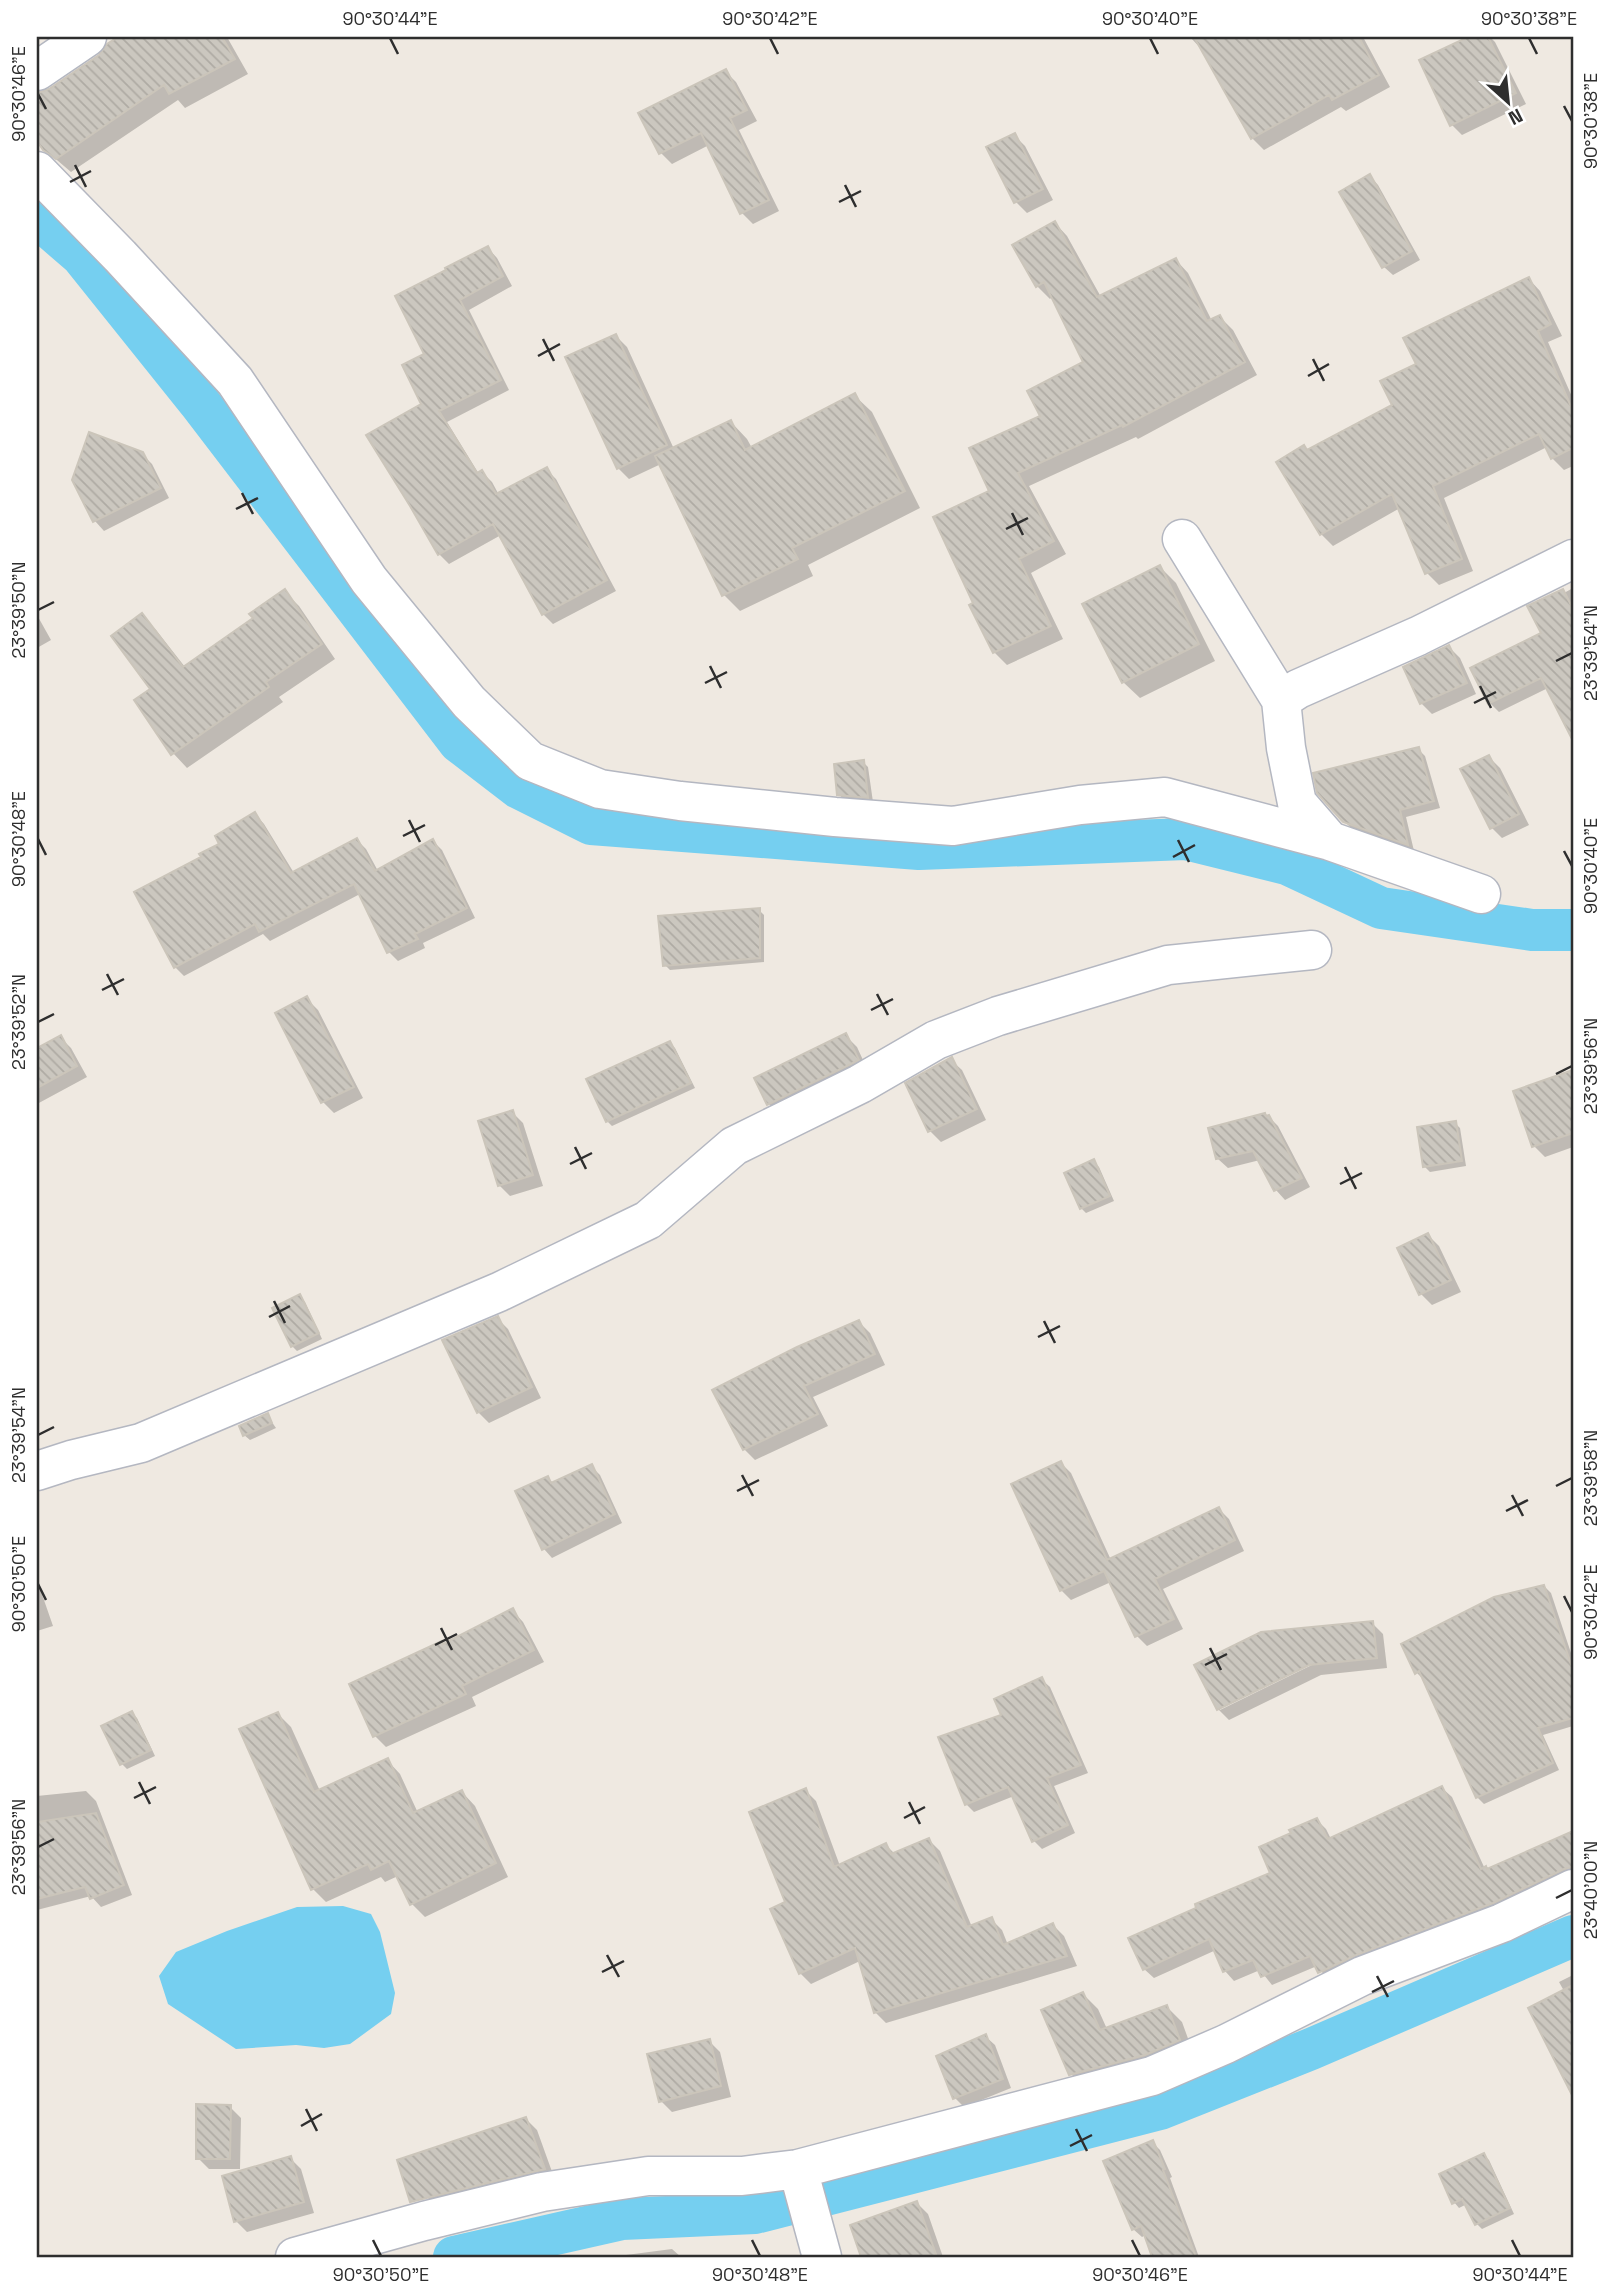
<svg xmlns="http://www.w3.org/2000/svg" width="1610" height="2294" viewBox="0 0 1610 2294" font-family="'Space Grotesk',sans-serif">
<style>
.water{fill:#75cff0}
.shadow{fill:#0003;fill-rule:evenodd}
.lines{fill:none;stroke-linecap:round;stroke-linejoin:round}
.canal{stroke:#75cff0;stroke-width:42}
.building{fill:url(#building-back-hatch);stroke:#cbc5ba;stroke-width:2}
.minor-casing{stroke:#b4b7c1;stroke-width:41}
.minor{stroke:#fff;stroke-width:38}
.ticks{fill:none;stroke:#2e2e2e;stroke-width:2.5}
.neatline{fill:none;stroke:#2e2e2e;stroke-width:2.5}
.ticks-label{font-size:18px;text-anchor:middle;fill:#2e2e2e}
</style>
<defs>
<pattern id="building-back-hatch" width="6" height="6" patternUnits="userSpaceOnUse" patternTransform="scale(1.75)"><rect width="6" height="6" fill="#cbc7bf"/><path d="M-1 5l2 2M0 0l6 6M5-1l2 2" fill="none" stroke="#afaba4"/></pattern>
</defs>
<rect width="100%" height="100%" fill="#efe9e1"/>
<!-- water -->
<path class="water" d="M 343,1906 L 371,1914 L 380,1932 L 395,1993 L 391,2014 L 350,2044 L 324,2048 L 296,2045 L 236,2049 L 168,2004 L 159,1976 L 176,1952 L 227,1931 L 297,1907 Z"/>
<!-- shadow -->
<path class="shadow" d="M 131,37 L 227,37 L 248,74 L 185,108 L 178,100 L 71,172 L 44,149 L 37,138 L 37,95 L 50,91 Z
M 1190,37 L 1233,37 L 1250,64 L 1300,37 L 1363,37 L 1390,87 L 1346,111 L 1341,107 L 1264,150 L 1252,138 L 1206,54 Z
M 1473,37 L 1490,37 L 1495,42 L 1526,104 L 1462,135 L 1451,124 L 1421,61 Z
M 725,71 L 736,82 L 757,121 L 739,130 L 779,211 L 753,224 L 742,213 L 709,145 L 672,164 L 661,153 L 640,114 Z
M 1014,135 L 1025,146 L 1053,200 L 1027,213 L 1016,202 L 988,147 Z
M 1370,176 L 1378,185 L 1420,260 L 1393,275 L 1384,267 Z
M 1055,223 L 1067,236 L 1101,297 L 1176,260 L 1188,273 L 1212,321 L 1220,317 L 1233,330 L 1257,375 L 1138,439 L 1136,437 L 1029,486 L 1066,554 L 1031,573 L 1063,639 L 1007,665 L 994,652 L 975,604 L 991,492 L 1042,416 L 1086,362 L 1052,297 L 1050,299 L 1037,286 Z
M 488,248 L 497,258 L 512,286 L 469,310 L 509,390 L 447,422 L 479,474 L 482,472 L 492,482 L 499,495 L 546,469 L 556,479 L 616,591 L 553,624 L 543,614 L 501,535 L 449,564 L 439,554 L 424,405 L 426,354 Z
M 1529,279 L 1540,291 L 1562,336 L 1548,342 L 1573,399 L 1573,466 L 1564,470 L 1552,458 L 1547,447 L 1444,498 L 1473,571 L 1439,585 L 1427,573 L 1400,508 L 1333,546 L 1321,534 L 1309,452 L 1395,406 L 1418,365 Z
M 616,336 L 627,347 L 674,449 L 731,422 L 747,439 L 752,448 L 855,396 L 872,412 L 920,508 L 808,565 L 813,576 L 740,611 L 724,595 L 661,464 L 629,479 L 618,468 Z
M 142,454 L 152,464 L 169,498 L 104,531 L 95,521 Z
M 1160,567 L 1176,583 L 1215,661 L 1140,698 L 1123,682 Z
M 1573,588 L 1573,737 L 1548,688 L 1499,712 L 1490,703 L 1544,633 L 1564,593 Z
M 285,592 L 299,606 L 335,659 L 279,697 L 283,702 L 187,768 L 173,753 L 153,689 L 142,615 L 156,630 L 185,667 L 255,619 Z
M 37,615 L 51,640 L 37,648 Z
M 1449,647 L 1460,658 L 1476,694 L 1432,714 L 1421,703 Z
M 1418,749 L 1425,756 L 1440,808 L 1406,817 L 1414,851 L 1352,829 L 1344,821 Z
M 1489,757 L 1500,768 L 1529,825 L 1502,838 L 1491,827 Z
M 863,762 L 868,767 L 873,802 L 844,800 L 839,794 Z
M 255,814 L 264,824 L 294,873 L 357,840 L 366,849 L 378,871 L 433,841 L 442,850 L 475,918 L 423,943 L 425,948 L 398,961 L 389,952 L 360,894 L 270,941 L 263,934 L 184,976 L 175,967 L 204,858 Z
M 759,910 L 764,915 L 764,962 L 670,970 L 665,965 Z
M 307,999 L 318,1010 L 363,1098 L 334,1113 L 323,1102 L 277,1014 Z
M 846,1036 L 857,1047 L 868,1071 L 779,1115 L 769,1104 L 756,1078 Z
M 60,1037 L 71,1048 L 87,1077 L 37,1104 L 37,1050 Z
M 670,1043 L 675,1048 L 695,1088 L 612,1126 L 607,1121 Z
M 951,1060 L 962,1070 L 986,1120 L 941,1142 L 930,1131 Z
M 1568,1073 L 1573,1078 L 1573,1147 L 1545,1157 L 1534,1146 Z
M 512,1112 L 523,1123 L 543,1186 L 510,1196 L 499,1185 Z
M 1269,1117 L 1278,1126 L 1310,1187 L 1285,1200 L 1276,1190 L 1260,1160 L 1228,1168 L 1218,1159 Z
M 1455,1123 L 1460,1128 L 1466,1166 L 1430,1172 L 1425,1167 Z
M 1094,1162 L 1099,1167 L 1114,1201 L 1086,1213 L 1081,1208 Z
M 1428,1235 L 1439,1246 L 1461,1292 L 1432,1305 L 1421,1294 Z
M 300,1297 L 305,1302 L 322,1339 L 297,1351 L 292,1346 Z
M 497,1318 L 508,1329 L 541,1398 L 489,1423 L 478,1412 Z
M 859,1322 L 870,1333 L 885,1365 L 813,1397 L 828,1426 L 755,1460 L 744,1449 Z
M 267,1415 L 276,1428 L 250,1440 L 244,1435 Z
M 1061,1463 L 1071,1473 L 1111,1560 L 1219,1509 L 1229,1519 L 1244,1551 L 1163,1589 L 1183,1629 L 1147,1646 L 1137,1636 L 1111,1582 L 1071,1600 L 1061,1590 Z
M 591,1466 L 600,1475 L 622,1523 L 552,1558 L 544,1549 L 517,1492 L 547,1478 L 553,1484 Z
M 37,1580 L 53,1626 L 37,1631 Z
M 1544,1586 L 1551,1593 L 1573,1659 L 1573,1726 L 1543,1735 L 1559,1770 L 1484,1804 L 1477,1797 L 1423,1679 L 1416,1672 Z
M 513,1611 L 523,1622 L 544,1662 L 472,1697 L 476,1706 L 386,1747 L 375,1736 L 352,1685 L 444,1646 Z
M 1372,1623 L 1383,1634 L 1387,1668 L 1321,1675 L 1229,1720 L 1218,1709 L 1197,1666 L 1261,1634 ZM 1316,1659 L 1318,1662 L 1220,1710 L 1220,1706 Z
M 1041,1679 L 1050,1687 L 1088,1773 L 1054,1786 L 1075,1833 L 1042,1849 L 1034,1841 L 1014,1796 L 974,1812 L 966,1804 L 1003,1716 Z
M 132,1713 L 137,1718 L 155,1756 L 127,1769 L 122,1764 L 104,1727 Z
M 278,1714 L 291,1727 L 320,1791 L 387,1760 L 400,1774 L 418,1813 L 462,1792 L 475,1806 L 508,1877 L 425,1917 L 412,1904 L 398,1876 L 385,1882 L 381,1877 L 326,1902 L 313,1889 Z
M 1442,1788 L 1452,1797 L 1485,1869 L 1488,1870 L 1566,1836 L 1573,1843 L 1573,1879 L 1330,1982 L 1317,1966 L 1272,1985 L 1260,1970 L 1234,1981 L 1225,1971 L 1216,1950 L 1154,1978 L 1144,1969 L 1273,1874 L 1293,1834 L 1317,1820 L 1326,1829 L 1331,1839 Z
M 805,1790 L 816,1801 L 840,1866 L 886,1845 L 895,1854 L 929,1840 L 940,1851 L 972,1927 L 991,1919 L 1002,1930 L 1008,1945 L 1053,1925 L 1064,1936 L 1077,1966 L 886,2023 L 875,2012 L 860,1961 L 811,1984 L 800,1973 L 787,1902 Z
M 86,1791 L 96,1801 L 132,1895 L 101,1907 L 91,1896 L 37,1910 L 37,1796 Z
M 1573,1975 L 1573,2076 L 1570,2078 L 1564,1991 L 1559,1982 Z
M 1083,1994 L 1098,2009 L 1107,2029 L 1167,2007 L 1182,2022 L 1194,2055 L 1086,2089 L 1071,2074 Z
M 985,2036 L 995,2045 L 1011,2088 L 964,2107 L 955,2098 Z
M 709,2041 L 720,2052 L 731,2097 L 672,2112 L 661,2101 Z
M 230,2107 L 241,2118 L 240,2169 L 209,2169 L 198,2158 Z
M 526,2119 L 537,2130 L 555,2180 L 438,2208 L 427,2197 Z
M 1152,2142 L 1160,2150 L 1172,2177 L 1170,2178 L 1199,2257 L 1154,2257 L 1146,2235 L 1142,2237 L 1133,2229 Z
M 1484,2155 L 1489,2160 L 1514,2214 L 1482,2229 L 1477,2224 L 1467,2204 L 1459,2208 L 1454,2202 Z
M 290,2158 L 301,2169 L 314,2213 L 247,2232 L 236,2221 Z
M 917,2203 L 928,2214 L 943,2257 L 863,2257 L 852,2226 Z
M 672,2249 L 681,2257 L 617,2257 L 626,2255 Z"/>
<g class="lines">
<!-- canal -->
<path class="canal" d="M 37,217 L 82,256 L 199,402 L 459,742 L 519,788 L 591,824 L 919,849 L 1186,839 L 1287,864 L 1381,908 L 1532,930 L 1573,930
M 454,2257 L 622,2219 L 755,2213 L 1160,2109 L 1311,2049 L 1573,1936"/>
</g>
<!-- building -->
<path class="building" d="M 118,37 L 222,37 L 235,59 L 169,94 L 164,85 L 56,159 L 43,150 L 37,141 L 37,93 L 49,89 L 99,55 L 107,44 Z
M 1194,37 L 1359,37 L 1379,75 L 1332,100 L 1329,95 L 1251,139 Z
M 1468,37 L 1488,37 L 1516,93 L 1450,126 L 1419,60 Z
M 726,69 L 747,110 L 730,118 L 769,200 L 740,214 L 701,133 L 659,154 L 638,113 Z
M 1015,133 L 1043,189 L 1014,203 L 986,147 Z
M 1370,174 L 1412,251 L 1382,268 L 1339,192 Z
M 1055,221 L 1097,297 L 1176,258 L 1207,321 L 1220,315 L 1245,362 L 1123,427 L 1122,425 L 1018,473 L 1054,541 L 1019,559 L 1051,626 L 993,653 L 969,605 L 973,603 L 933,517 L 989,491 L 969,448 L 1040,416 L 1027,391 L 1083,362 L 1044,282 L 1036,287 L 1012,245 Z
M 488,246 L 503,276 L 460,300 L 501,380 L 439,411 L 477,473 L 482,470 L 496,494 L 547,467 L 607,580 L 542,615 L 493,524 L 438,555 L 410,506 L 366,435 L 421,404 L 402,365 L 424,354 L 395,296 L 446,270 L 445,268 Z
M 1529,277 L 1551,324 L 1538,331 L 1573,411 L 1573,448 L 1551,459 L 1539,434 L 1433,486 L 1462,559 L 1425,574 L 1392,494 L 1320,535 L 1276,462 L 1304,445 L 1307,450 L 1392,405 L 1380,381 L 1416,364 L 1403,338 Z
M 616,334 L 667,445 L 617,469 L 565,357 Z
M 855,393 L 905,491 L 792,548 L 798,559 L 722,596 L 655,456 L 731,420 L 745,450 Z
M 89,432 L 143,452 L 161,488 L 93,522 L 72,480 Z
M 1160,565 L 1199,644 L 1122,683 L 1082,604 Z
M 285,589 L 322,644 L 266,682 L 269,687 L 171,755 L 134,700 L 150,689 L 111,636 L 142,613 L 183,667 L 253,618 L 249,614 Z
M 1563,589 L 1573,609 L 1573,741 L 1541,678 L 1488,704 L 1470,668 L 1541,633 L 1527,606 Z
M 1449,645 L 1467,683 L 1420,704 L 1403,667 Z
M 1419,747 L 1434,801 L 1400,810 L 1408,845 L 1343,822 L 1317,793 L 1313,773 Z
M 1489,755 L 1519,814 L 1490,829 L 1460,769 Z
M 864,760 L 868,798 L 837,795 L 834,764 Z
M 255,812 L 291,873 L 357,838 L 375,871 L 433,839 L 467,908 L 415,934 L 418,939 L 387,953 L 354,884 L 259,932 L 255,924 L 174,968 L 134,892 L 201,857 L 199,854 L 219,844 L 215,836 Z
M 760,908 L 760,958 L 663,966 L 658,916 Z
M 307,996 L 354,1087 L 321,1103 L 275,1013 Z
M 846,1033 L 859,1060 L 767,1105 L 754,1078 Z
M 61,1035 L 77,1066 L 37,1088 L 37,1048 Z
M 670,1041 L 691,1083 L 606,1122 L 586,1079 Z
M 952,1057 L 977,1109 L 928,1132 L 905,1083 Z
M 1573,1070 L 1573,1133 L 1532,1147 L 1513,1091 Z
M 513,1110 L 533,1175 L 498,1186 L 478,1121 Z
M 1265,1113 L 1266,1116 L 1269,1115 L 1302,1178 L 1274,1191 L 1253,1151 L 1216,1159 L 1208,1128 Z
M 1456,1121 L 1462,1161 L 1423,1167 L 1417,1127 Z
M 1094,1159 L 1110,1196 L 1080,1209 L 1064,1173 Z
M 1428,1233 L 1451,1280 L 1419,1295 L 1397,1248 Z
M 300,1294 L 319,1333 L 291,1347 L 272,1308 Z
M 498,1316 L 532,1387 L 477,1413 L 442,1340 Z
M 859,1320 L 875,1354 L 804,1386 L 818,1414 L 743,1450 L 712,1390 L 797,1347 Z
M 268,1413 L 272,1423 L 243,1436 L 239,1426 Z
M 1061,1461 L 1107,1560 L 1219,1507 L 1235,1540 L 1155,1579 L 1174,1619 L 1135,1637 L 1104,1571 L 1060,1591 L 1011,1484 Z
M 592,1464 L 615,1514 L 542,1550 L 515,1491 L 548,1476 L 551,1483 Z
M 1544,1585 L 1573,1670 L 1573,1718 L 1538,1728 L 1553,1763 L 1476,1798 L 1419,1671 L 1415,1674 L 1401,1644 L 1494,1597 Z
M 513,1608 L 534,1650 L 462,1686 L 466,1694 L 373,1737 L 349,1684 L 442,1641 L 443,1644 Z
M 1373,1621 L 1377,1658 L 1309,1665 L 1217,1710 L 1194,1665 L 1261,1632 Z
M 1042,1677 L 1081,1765 L 1047,1778 L 1068,1825 L 1032,1842 L 1008,1787 L 965,1805 L 938,1737 L 1001,1715 L 994,1699 Z
M 132,1711 L 151,1750 L 120,1765 L 101,1726 Z
M 278,1712 L 314,1792 L 388,1758 L 413,1813 L 462,1790 L 496,1863 L 410,1905 L 389,1861 L 371,1870 L 368,1864 L 311,1890 L 239,1729 Z
M 1442,1786 L 1481,1869 L 1486,1866 L 1487,1869 L 1573,1831 L 1573,1867 L 1564,1869 L 1493,1903 L 1354,1956 L 1318,1973 L 1310,1956 L 1261,1977 L 1253,1960 L 1223,1972 L 1209,1939 L 1143,1970 L 1128,1938 L 1196,1908 L 1195,1904 L 1270,1873 L 1259,1847 L 1291,1833 L 1289,1830 L 1317,1818 L 1328,1839 Z
M 806,1788 L 834,1867 L 886,1843 L 891,1854 L 929,1838 L 967,1927 L 992,1917 L 1003,1945 L 1053,1923 L 1067,1956 L 874,2013 L 855,1948 L 799,1974 L 770,1909 L 785,1902 L 749,1812 Z
M 96,1813 L 124,1885 L 90,1899 L 85,1887 L 37,1899 L 37,1822 Z
M 1573,1985 L 1573,2097 L 1528,2008 Z
M 1083,1992 L 1100,2030 L 1167,2005 L 1180,2040 L 1145,2055 L 1069,2075 L 1041,2010 Z
M 986,2034 L 1003,2079 L 953,2099 L 936,2056 Z
M 710,2039 L 721,2086 L 659,2102 L 647,2054 Z
M 196,2104 L 231,2105 L 230,2159 L 196,2159 Z
M 526,2117 L 545,2169 L 410,2202 L 397,2160 Z
M 1153,2140 L 1165,2169 L 1163,2170 L 1196,2257 L 1152,2257 L 1141,2226 L 1132,2230 L 1103,2161 Z
M 1484,2153 L 1510,2208 L 1475,2225 L 1462,2199 L 1452,2204 L 1439,2174 Z
M 291,2156 L 304,2202 L 234,2222 L 222,2176 Z
M 917,2201 L 937,2257 L 861,2257 L 850,2225 Z"/>
<g class="lines">
<!-- minor casing -->
<g class="minor-casing">
<path id="minor" d="M 37,71 L 87,37
M 37,171 L 120,256 L 235,381 L 369,580 L 469,702 L 530,761 L 600,789 L 680,801 L 835,817 L 953,826 L 1080,805 L 1165,797 L 1330,841 L 1481,894
M 1182,539 L 1281,700
M 1330,841 L 1297,803 L 1286,748 L 1281,700 L 1298,689 L 1418,636 L 1573,559
M 37,1471 L 71,1460 L 141,1443 L 499,1292 L 648,1220 L 734,1146 L 860,1084 L 936,1040 L 998,1016 L 1168,965 L 1312,950
M 798,2169 L 822,2257
M 295,2257 L 424,2221 L 542,2192 L 648,2176 L 742,2176 L 798,2169 L 1152,2076 L 1226,2044 L 1362,1976 L 1502,1923 L 1573,1889"/>
</g>
<!-- minor -->
<use href="#minor" class="minor"/>
</g>
<!-- ticks -->
<path class="ticks" d="M 390,38 L 398,54M 770,38 L 778,54M 1150,38 L 1158,54M 1529,38 L 1537,54M 38,94 L 46,109M 1564,106 L 1572,121M 75,165 L 86,187M 70,182 L 91,171M 845,185 L 856,207M 839,202 L 861,191M 543,339 L 554,361M 538,356 L 560,344M 1313,359 L 1324,381M 1308,376 L 1329,364M 242,493 L 253,514M 236,509 L 258,498M 1012,513 L 1023,535M 1006,529 L 1028,518M 38,610 L 54,602M 1556,661 L 1572,653M 710,666 L 721,688M 705,683 L 727,672M 1480,686 L 1491,708M 1474,703 L 1496,692M 409,820 L 420,842M 403,836 L 425,825M 38,839 L 46,855M 1178,840 L 1189,862M 1564,851 L 1572,866M 1173,857 L 1195,845M 107,974 L 118,995M 102,990 L 124,979M 877,994 L 888,1015M 871,1010 L 893,999M 38,1022 L 54,1014M 1556,1074 L 1572,1066M 575,1147 L 586,1169M 570,1164 L 592,1153M 1345,1167 L 1356,1189M 1340,1184 L 1362,1173M 274,1301 L 285,1323M 269,1317 L 290,1306M 1044,1321 L 1055,1343M 1038,1337 L 1060,1326M 38,1435 L 54,1427M 742,1475 L 753,1496M 1556,1486 L 1572,1478M 737,1491 L 759,1480M 1512,1495 L 1523,1516M 1506,1511 L 1528,1500M 38,1584 L 46,1600M 1564,1596 L 1572,1612M 441,1628 L 452,1650M 435,1645 L 457,1634M 1210,1648 L 1221,1670M 1205,1665 L 1227,1654M 139,1782 L 150,1804M 134,1798 L 156,1787M 909,1802 L 920,1824M 904,1818 L 925,1807M 38,1847 L 54,1839M 1556,1898 L 1572,1890M 607,1955 L 619,1977M 602,1972 L 624,1961M 1377,1976 L 1388,1997M 1372,1992 L 1394,1981M 306,2109 L 317,2131M 301,2126 L 322,2114M 1076,2129 L 1087,2151M 1070,2146 L 1092,2135M 373,2240 L 381,2256M 752,2240 L 760,2256M 1132,2240 L 1140,2256M 1512,2240 L 1520,2256"/>
<!-- border -->
<rect width="1610" height="2294" fill="none" stroke="#ffffff" stroke-width="77"/>
<!-- north arrow -->
<g transform="translate(1508 102) rotate(153)" stroke="#ffffff" stroke-width="5" paint-order="stroke">
<path d="M0-5L12 26L0 18L-12 26Z" fill="#2e2e2e"/>
<text y="-10" font-size="19" font-weight="bold" text-anchor="middle" fill="#2e2e2e">N</text>
</g>
<rect x="38" y="38" width="1534" height="2218" class="neatline"/>
<g class="ticks-label">
<text x="390" y="25">90°30'44"E</text>
<text x="770" y="25">90°30'42"E</text>
<text x="1150" y="25">90°30'40"E</text>
<text x="1529" y="25">90°30'38"E</text>
<text transform="translate(19 94) rotate(-90)" y="6">90°30'46"E</text>
<text transform="translate(1591 121) rotate(-90)" y="6">90°30'38"E</text>
<text transform="translate(19 610) rotate(-90)" y="6">23°39'50"N</text>
<text transform="translate(1591 653) rotate(-90)" y="6">23°39'54"N</text>
<text transform="translate(19 839) rotate(-90)" y="6">90°30'48"E</text>
<text transform="translate(1591 866) rotate(-90)" y="6">90°30'40"E</text>
<text transform="translate(19 1022) rotate(-90)" y="6">23°39'52"N</text>
<text transform="translate(1591 1066) rotate(-90)" y="6">23°39'56"N</text>
<text transform="translate(19 1435) rotate(-90)" y="6">23°39'54"N</text>
<text transform="translate(1591 1478) rotate(-90)" y="6">23°39'58"N</text>
<text transform="translate(19 1584) rotate(-90)" y="6">90°30'50"E</text>
<text transform="translate(1591 1612) rotate(-90)" y="6">90°30'42"E</text>
<text transform="translate(19 1847) rotate(-90)" y="6">23°39'56"N</text>
<text transform="translate(1591 1890) rotate(-90)" y="6">23°40'00"N</text>
<text x="381" y="2281">90°30'50"E</text>
<text x="760" y="2281">90°30'48"E</text>
<text x="1140" y="2281">90°30'46"E</text>
<text x="1520" y="2281">90°30'44"E</text>
</g>
</svg>
